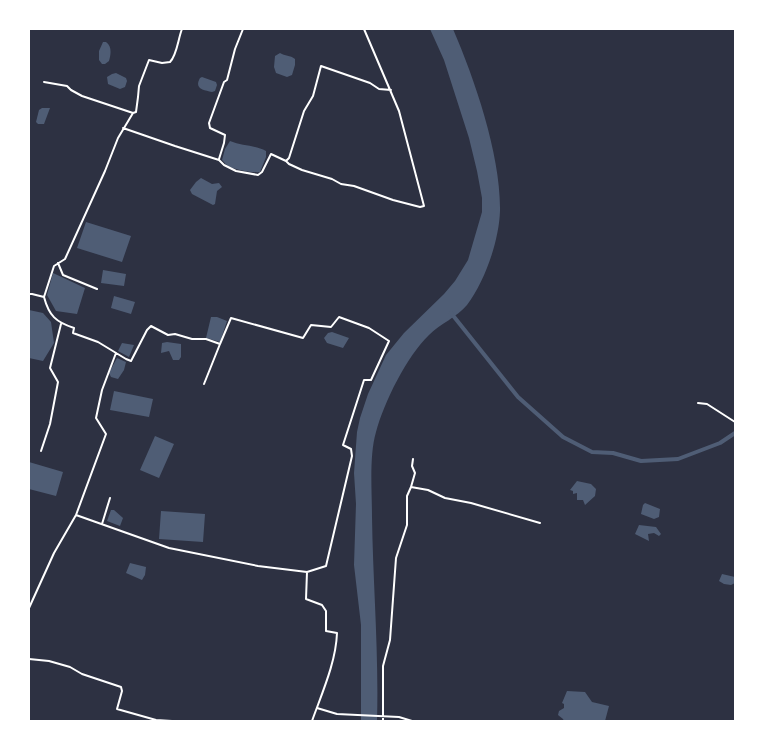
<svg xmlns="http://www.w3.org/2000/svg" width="764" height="750" viewBox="0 0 764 750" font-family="'Noto Sans',sans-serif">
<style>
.water{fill:#4f5d75}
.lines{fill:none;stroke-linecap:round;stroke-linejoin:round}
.canal{stroke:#4f5d75;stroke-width:4}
.minor{stroke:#fff;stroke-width:2}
</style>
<rect width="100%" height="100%" fill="#2d3142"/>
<!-- water -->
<path class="water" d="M 430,29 L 453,29 C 475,80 501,156 500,211 C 499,241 485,281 467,305 C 457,317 440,324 429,335 C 407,356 384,402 376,432 C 369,456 372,492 372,517 C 373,585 379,653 377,721 L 361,721 L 361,625 L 354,565 L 356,504 L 354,473 L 357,432 L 360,418 L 368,394 L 386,355 L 404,333 L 444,294 L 455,281 L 468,260 L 482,212 L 482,198 L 477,171 L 469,138 L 444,60 Z
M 103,42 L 106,42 C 112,46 111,54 109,61 L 105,64 L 102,64 L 99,60 L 99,51 Z
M 280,53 C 285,56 290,55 295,59 L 295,65 L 292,75 L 287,77 L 276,73 L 274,67 L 275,56 Z
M 116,73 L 126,78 L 127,81 L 125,87 L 120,89 L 108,84 L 107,77 L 112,74 Z
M 202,77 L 216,82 L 217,85 L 215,91 L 212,92 C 203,90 194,89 200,78 Z
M 42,108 L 50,108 L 44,124 L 38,124 L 36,122 L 39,110 Z
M 230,141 C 242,146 255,145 266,151 L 266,157 L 260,172 C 253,173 237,170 230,167 C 227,166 224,162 222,160 L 225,149 Z
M 201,178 L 212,184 L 219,183 L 222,187 L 217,191 L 215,204 L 213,205 L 192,194 L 190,190 L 196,182 Z
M 86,222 L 131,236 L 122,262 L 77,248 Z
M 103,270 L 126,274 L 124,286 L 101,283 Z
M 53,273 L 85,288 L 77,314 L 56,311 L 47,295 Z
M 114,296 L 135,302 L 131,314 L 111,308 Z
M 29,310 L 43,313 L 51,322 L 54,343 L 43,361 L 29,358 Z
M 211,317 L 217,317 L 227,321 L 220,342 L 206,338 Z
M 332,332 L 349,338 L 343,348 L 327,343 L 324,338 L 328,333 Z
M 167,342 L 181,344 L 181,357 L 179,360 L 173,360 L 169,351 L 161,353 L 162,343 Z
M 122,343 L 134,345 L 129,357 L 118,351 Z
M 117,358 L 126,362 L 124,370 L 118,379 L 111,377 L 109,373 Z
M 114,391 L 153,399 L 149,417 L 110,410 Z
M 155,436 L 174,444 L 159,478 L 140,470 Z
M 29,462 L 63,472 L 56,496 L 29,489 Z
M 577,481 L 591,484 L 596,489 L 595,496 L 585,505 L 583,500 L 577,500 L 577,493 L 573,494 L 573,491 L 570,490 Z
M 645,503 L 660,509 L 659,517 L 654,519 L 641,514 L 643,505 Z
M 111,510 L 114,510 L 123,518 L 120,526 L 107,521 Z
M 161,511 L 205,514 L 203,542 L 159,539 Z
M 639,525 L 656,527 L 661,534 L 659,536 L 654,533 L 648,534 L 649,541 L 635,534 Z
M 130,563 L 146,567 L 145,575 L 142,580 L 126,573 Z
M 722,574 L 735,577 L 735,583 L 731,585 L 724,584 L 719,581 Z
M 567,691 L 585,692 L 592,702 L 609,706 L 605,721 L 571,721 L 568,720 L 564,721 L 563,719 L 558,715 L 559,711 L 564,708 L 564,704 L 562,703 Z"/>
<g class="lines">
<!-- canal -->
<path class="canal" d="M 451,313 L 518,397 L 563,437 L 592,452 L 613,453 L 641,461 L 678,459 L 720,443 L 735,433"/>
<!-- minor -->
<path class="minor" d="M 133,113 L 136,112 L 138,97 L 139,86 L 149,60 L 162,63 L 170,62 C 177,55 178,39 182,29
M 123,128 L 175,146 L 219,160 L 224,165 L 236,171 L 258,175 L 262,172 L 271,154 L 286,161 L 289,158 L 304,111 L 313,96 L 321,66 L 370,83 L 379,89 L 391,90
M 219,159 L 224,143 L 225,135 L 210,128 L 209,123 L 224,82 L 227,80 L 235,49 L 243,29
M 286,161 L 289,164 L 302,170 L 332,179 L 341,184 L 354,186 L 393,200 L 420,207 L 424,206 L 399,111 L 364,29
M 58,263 L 63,275 L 97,289
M 29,294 L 32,294 L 44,297 L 54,266 L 65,259 L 105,171 L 118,138 L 133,113 L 82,96 L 71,90 L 67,86 L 44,82
M 44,297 C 49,316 56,322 74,328 L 73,333 L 98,342 L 126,359 L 131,361 L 147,330 L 151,326 L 168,335 L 175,334 L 192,339 L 206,339 L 220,344 L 231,318 L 303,338 L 311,325 L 331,327 L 339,317 L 369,328 L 389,341 L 371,380 L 364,380 L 343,445 L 351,449 L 352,456 L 326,566 L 307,572 L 306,599 L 322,605 L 326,611 L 326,631 L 337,633 C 336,662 322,693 312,721
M 204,384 L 220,344
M 698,403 L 707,404 L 735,422
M 41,451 L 50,424 L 58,382 L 50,368 L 61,324
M 411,487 L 415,473 L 412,466 L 413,459
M 76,515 L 106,434 L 96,418 L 102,390 L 116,353
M 102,524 L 110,498
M 29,608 L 54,553 L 76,515 L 169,548 L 258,566 L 307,572
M 29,659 L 49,661 L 70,667 L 82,674 L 121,687 L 122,691 L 117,709 L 156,720 L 172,721
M 317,708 L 337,714 L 399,717 L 412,721
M 383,721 L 383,666 L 390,640 L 396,558 L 407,525 L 407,496 L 411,487 L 428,490 L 445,498 L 471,503 L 540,523"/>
</g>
<!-- border -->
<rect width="764" height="750" fill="none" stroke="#ffffff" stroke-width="60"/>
</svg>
